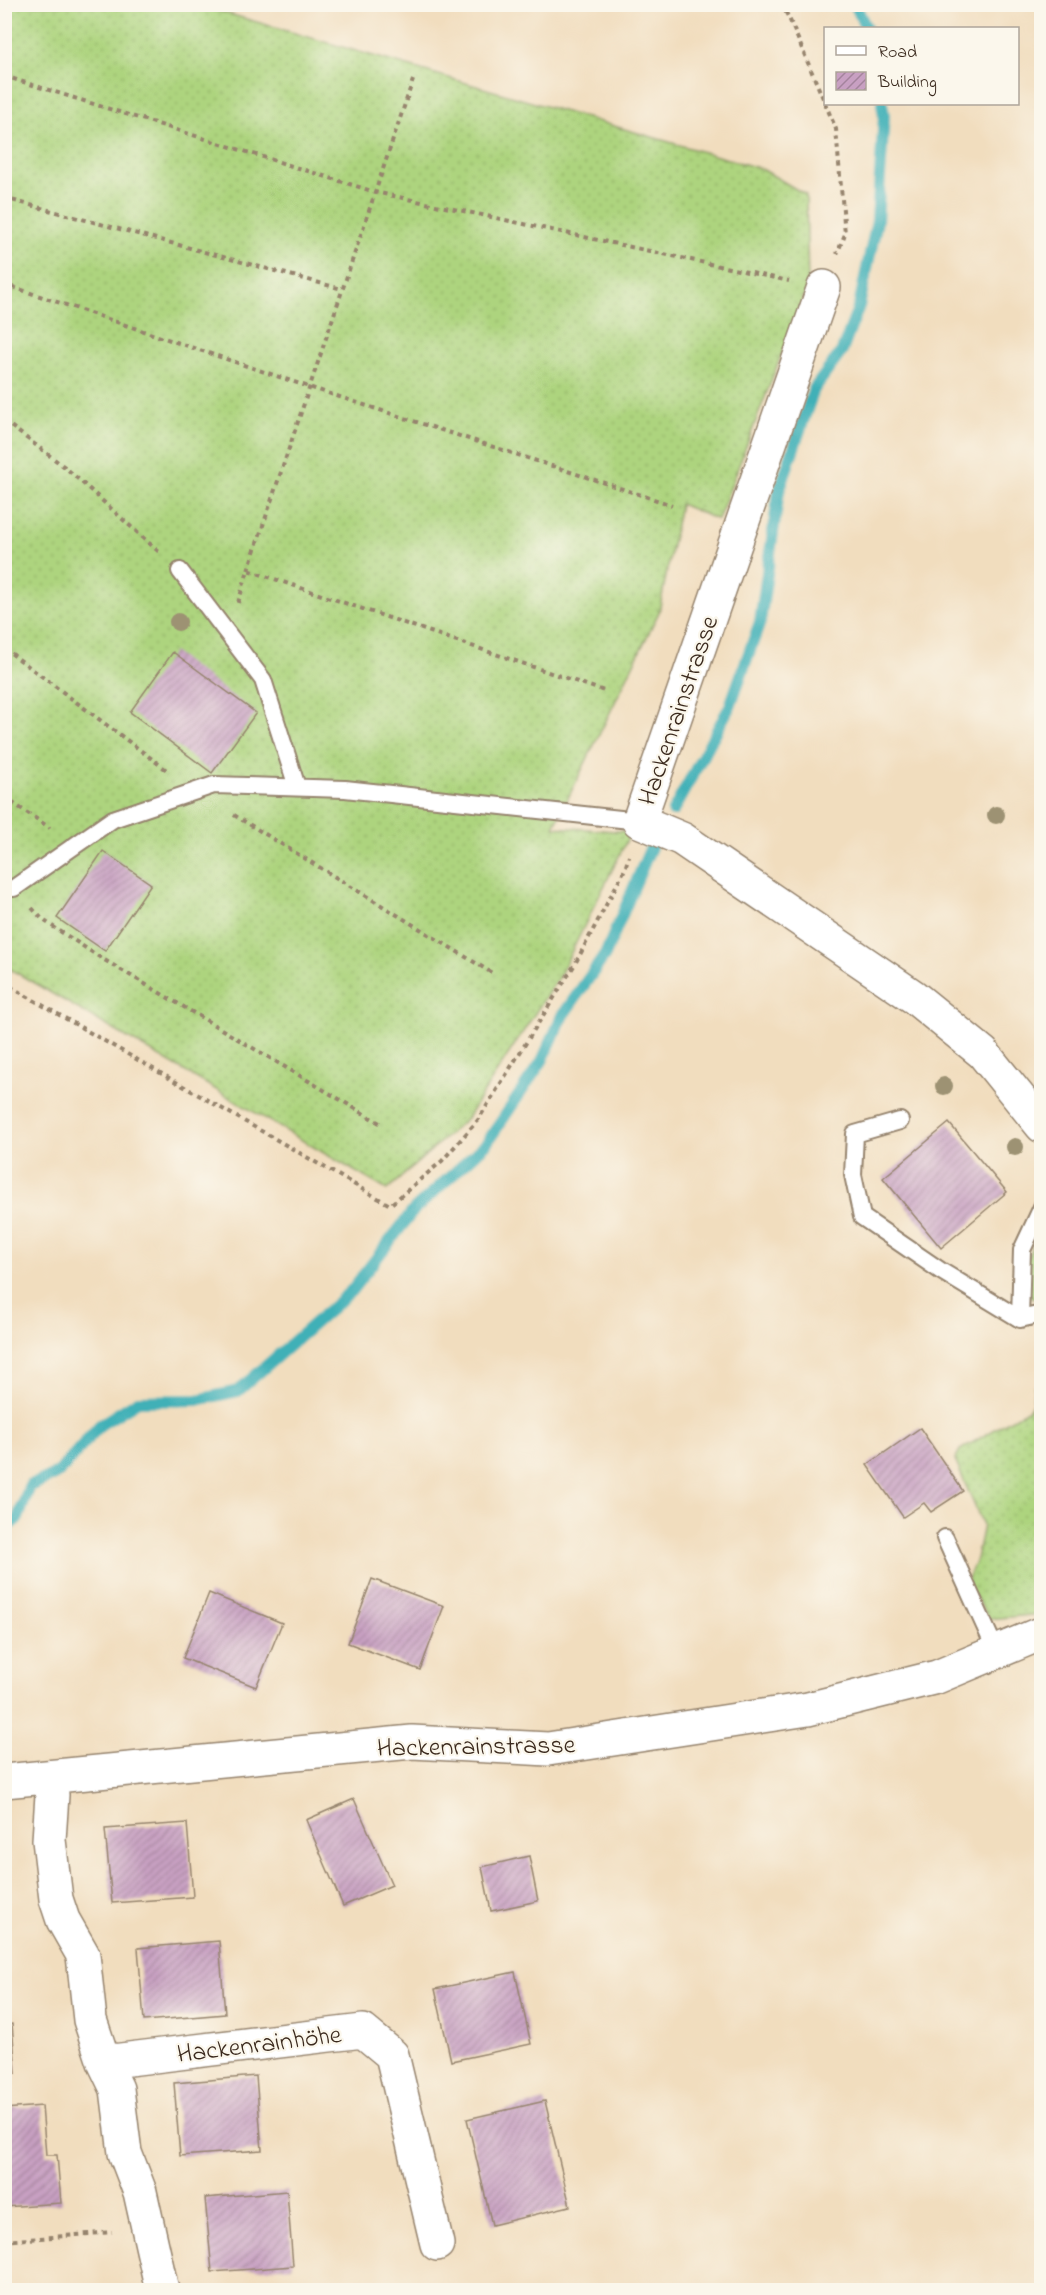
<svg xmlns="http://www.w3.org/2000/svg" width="1046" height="2295" viewBox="0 0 1046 2295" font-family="'Indie Flower',sans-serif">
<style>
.grass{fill:url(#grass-dots);stroke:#747f4e;stroke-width:1.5}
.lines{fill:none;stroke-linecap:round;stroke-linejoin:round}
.stream{stroke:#40b0b7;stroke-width:12}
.building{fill:url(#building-hatch)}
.service-casing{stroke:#96846e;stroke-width:20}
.minor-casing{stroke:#96846e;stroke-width:36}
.path{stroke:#96846e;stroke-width:4;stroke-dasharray:4.5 4.5;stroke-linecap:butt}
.service{stroke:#fff;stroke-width:16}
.minor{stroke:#fff;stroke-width:33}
.tree{fill:#9d9273}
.labels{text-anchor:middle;stroke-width:4.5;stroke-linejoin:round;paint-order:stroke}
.street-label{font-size:26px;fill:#3b2a1e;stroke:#fbf7ec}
</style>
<defs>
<pattern id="grass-dots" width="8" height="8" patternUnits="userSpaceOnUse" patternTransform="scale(1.5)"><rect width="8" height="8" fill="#add47e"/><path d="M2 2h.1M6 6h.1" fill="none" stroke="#96b66c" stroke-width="1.8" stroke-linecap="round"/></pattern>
<pattern id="building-hatch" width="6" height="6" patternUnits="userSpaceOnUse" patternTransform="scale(1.5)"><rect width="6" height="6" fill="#c8a0c2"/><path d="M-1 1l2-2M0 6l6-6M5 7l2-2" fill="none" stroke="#a4839d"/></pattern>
</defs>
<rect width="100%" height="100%" fill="#fbf7ec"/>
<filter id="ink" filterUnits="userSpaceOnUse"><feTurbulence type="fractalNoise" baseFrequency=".0167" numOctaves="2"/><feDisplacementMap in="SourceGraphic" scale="12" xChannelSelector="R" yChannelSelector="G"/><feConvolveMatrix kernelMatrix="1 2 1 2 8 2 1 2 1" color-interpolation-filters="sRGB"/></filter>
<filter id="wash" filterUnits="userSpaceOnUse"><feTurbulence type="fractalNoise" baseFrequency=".008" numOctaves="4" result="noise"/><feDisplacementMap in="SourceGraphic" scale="24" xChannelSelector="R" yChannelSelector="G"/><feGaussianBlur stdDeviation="1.35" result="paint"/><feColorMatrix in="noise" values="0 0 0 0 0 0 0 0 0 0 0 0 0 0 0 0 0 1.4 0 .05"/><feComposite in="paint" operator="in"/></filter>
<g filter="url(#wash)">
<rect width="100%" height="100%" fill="#f1ddbe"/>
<!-- grass -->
<path class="grass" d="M 5,5 L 198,5 L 762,169 L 806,195 L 808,285 L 718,520 L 680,504 L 659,612 L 554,827 L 631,832 L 560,975 L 467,1118 L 387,1190 L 5,966 Z
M 1041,1224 L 1041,1301 L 1019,1291 L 1019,1279 Z
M 1034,1387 L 1041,1395 L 1041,1614 L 990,1619 L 966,1583 L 976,1559 L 983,1525 L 955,1460 L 960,1450 L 1029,1409 L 1033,1402 Z"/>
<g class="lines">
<!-- stream -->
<path class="stream" d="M 855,4 L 866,28
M 673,811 L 730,706 L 760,622 L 779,491 L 814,389 L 842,351 L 859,306 L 877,221 L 884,116 L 882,104
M 4,1529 L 18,1518 L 30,1486 L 58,1473 L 100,1425 L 138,1401 L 197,1400 L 238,1391 L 351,1291 L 414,1210 L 486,1144 L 542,1061 L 563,1015 L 605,955 L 651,847"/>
</g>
<g id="blocks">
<!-- building -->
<path class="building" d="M 173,652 L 256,713 L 212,773 L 130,712 Z
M 103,851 L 151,884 L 105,951 L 57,918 Z
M 949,1123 L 1007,1192 L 941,1248 L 883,1178 Z
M 920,1428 L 963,1491 L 931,1512 L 924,1503 L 903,1517 L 867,1465 Z
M 372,1579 L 444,1606 L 420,1670 L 348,1643 Z
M 209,1593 L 282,1623 L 256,1687 L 183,1658 Z
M 354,1799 L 392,1885 L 343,1906 L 306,1820 Z
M 187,1823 L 193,1897 L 112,1903 L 105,1829 Z
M 529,1856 L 538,1901 L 491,1911 L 482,1867 Z
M 219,1941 L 225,2014 L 144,2021 L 138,1948 Z
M 515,1972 L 531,2044 L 451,2061 L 435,1989 Z
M 12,2024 L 16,2073 L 4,2074 L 4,2025 Z
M 256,2076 L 262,2150 L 180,2156 L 174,2083 Z
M 545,2101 L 570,2206 L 492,2225 L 467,2119 Z
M 42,2106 L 46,2155 L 57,2155 L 61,2203 L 4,2207 L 4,2109 Z
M 287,2191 L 293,2266 L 212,2272 L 205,2198 Z"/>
</g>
</g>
<g filter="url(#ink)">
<use href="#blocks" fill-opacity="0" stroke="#96846e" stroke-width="1.5"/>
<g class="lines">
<!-- service casing -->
<g class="service-casing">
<path id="service" d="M 180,571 L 263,680 L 297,787
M 14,888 L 113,819 L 214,785 L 345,789 L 639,821
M 900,1121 L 855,1134 L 853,1175 L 862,1217 L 941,1271 L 1020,1319 L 1042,1314
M 1020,1319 L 1022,1250 L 1042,1207
M 945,1538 L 997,1653"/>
</g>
<!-- minor casing -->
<g class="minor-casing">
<path id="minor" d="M 824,287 L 639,821 L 682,839 L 914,997 L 983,1053 L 1042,1126
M 50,1777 L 52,1795 L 49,1840 L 56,1899 L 63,1920 L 83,1955 L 90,2020 L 104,2062 L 117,2089 L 125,2153 L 140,2192 L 162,2290
M 4,1781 L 412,1742 L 548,1749 L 808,1709 L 937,1677 L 1042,1633
M 104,2062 L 363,2031 L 392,2055 L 437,2244"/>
</g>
<!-- path -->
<path class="path" d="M 781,4 L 789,18 L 836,129 L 845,234 L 837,254
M 4,76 L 375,192 L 789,281
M 4,198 L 342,289
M 4,284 L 309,387 L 672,505
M 4,421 L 66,468 L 159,552
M 248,570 L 413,80
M 238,603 L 248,570 L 607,692
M 4,648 L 168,771
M 4,797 L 50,828
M 234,815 L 492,973
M 32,908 L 43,920 L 101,958 L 383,1125
M 4,992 L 9,986 L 390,1205 L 442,1161 L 478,1120 L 575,964 L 625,869 L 629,856
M 4,2241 L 112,2232"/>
<!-- service -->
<use href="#service" class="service"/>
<!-- minor -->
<use href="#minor" class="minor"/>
</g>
<!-- trees -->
<g class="tree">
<circle cx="178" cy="622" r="9"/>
<circle cx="996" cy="815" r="9"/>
<circle cx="944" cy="1086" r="9"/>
<circle cx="1015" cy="1147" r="9"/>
</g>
</g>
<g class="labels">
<!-- street labels -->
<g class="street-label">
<text transform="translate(677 710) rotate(-71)" y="9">Hackenrainstrasse</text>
<text transform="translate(476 1745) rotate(-1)" y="9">Hackenrainstrasse</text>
<text transform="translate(259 2043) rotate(-7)" y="9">Hackenrainhöhe</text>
</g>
</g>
<!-- margin -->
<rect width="1046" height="2295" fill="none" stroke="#fbf7ec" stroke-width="24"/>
<!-- legend -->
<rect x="824" y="27" width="195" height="78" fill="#fbf7ec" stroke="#aea59a" stroke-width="1.5"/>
<rect x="836" y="46" width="30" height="9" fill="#ffffff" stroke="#aea59a" stroke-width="1.5"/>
<text x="878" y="57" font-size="18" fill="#3b2a1e">Road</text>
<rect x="836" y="72" width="30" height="18" fill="url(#building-hatch)" stroke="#aea59a" stroke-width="1.5"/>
<text x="878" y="87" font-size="18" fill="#3b2a1e">Building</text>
</svg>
